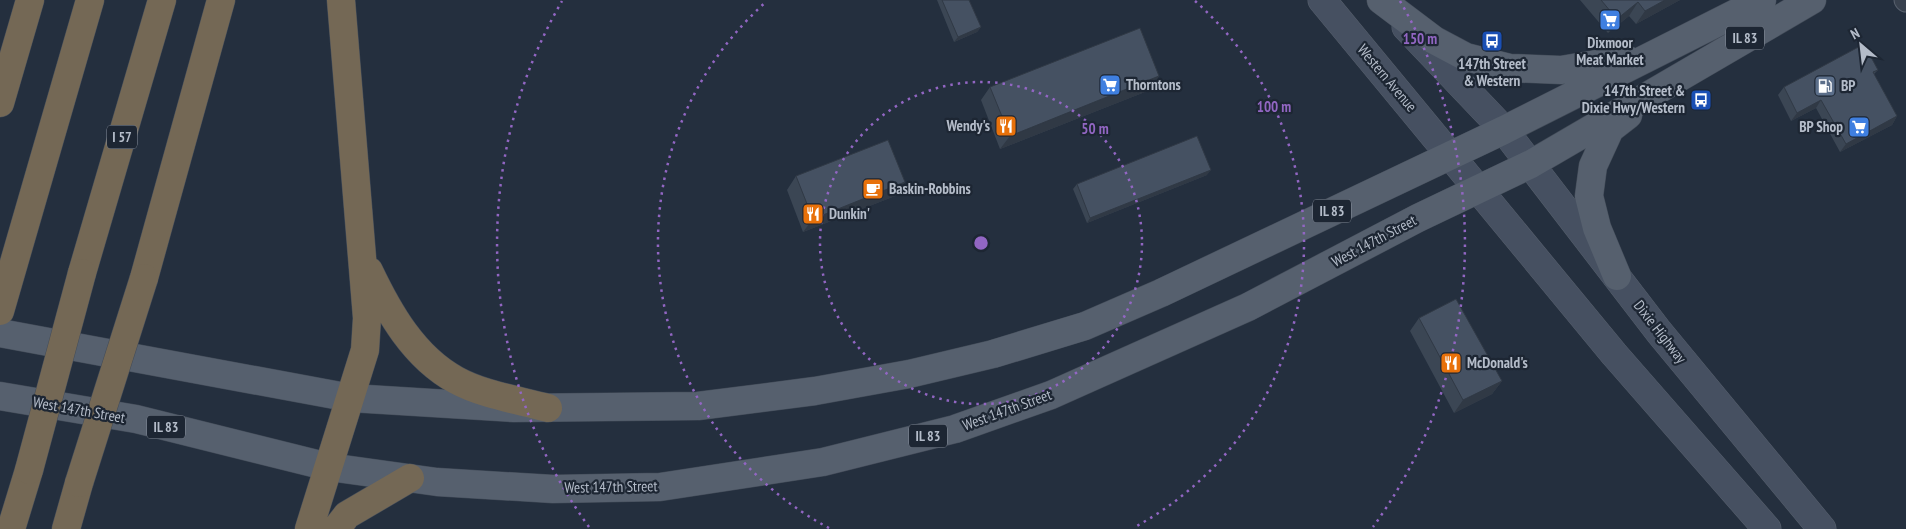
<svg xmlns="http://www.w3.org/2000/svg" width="1906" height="529" viewBox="0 0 1906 529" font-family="'PT Sans Narrow',sans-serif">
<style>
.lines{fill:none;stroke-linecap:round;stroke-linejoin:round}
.street-casing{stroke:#565f6c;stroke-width:23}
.secondary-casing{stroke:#565f6c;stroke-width:29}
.primary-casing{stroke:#414a57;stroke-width:29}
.highway-casing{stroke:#434c59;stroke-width:29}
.street{stroke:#38414e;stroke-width:21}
.secondary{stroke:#465061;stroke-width:28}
.primary{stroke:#56606e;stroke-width:28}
.highway{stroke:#746855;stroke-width:28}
.highway-bridge-casing{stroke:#434c59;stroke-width:29;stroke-linecap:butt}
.highway-bridge{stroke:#746855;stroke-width:28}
.wall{fill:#3b4654}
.shaded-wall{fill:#303945}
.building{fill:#455162;stroke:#303945}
.ring{fill:none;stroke:#9266c3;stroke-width:2.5;stroke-dasharray:2.5 5}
.labels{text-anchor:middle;stroke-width:4.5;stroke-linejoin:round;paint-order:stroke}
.shield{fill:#1d2633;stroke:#878f9c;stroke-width:1}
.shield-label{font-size:14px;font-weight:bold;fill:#b4bcc9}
.poi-label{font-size:15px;font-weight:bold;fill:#b4bcc9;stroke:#1d2633;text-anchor:start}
.street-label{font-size:15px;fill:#b4bcc9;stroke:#1d2633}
.centre{fill:#9266c3;stroke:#1d2633;stroke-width:2.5}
.ring-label{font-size:15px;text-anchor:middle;font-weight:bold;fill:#9266c3;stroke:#1d2633;stroke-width:4.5;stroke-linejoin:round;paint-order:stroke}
</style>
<rect width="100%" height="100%" fill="#242f3e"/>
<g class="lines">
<!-- street casing -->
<g class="street-casing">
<path id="street" d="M 1905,0 L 1906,1"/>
</g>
<!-- secondary casing -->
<g class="secondary-casing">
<path id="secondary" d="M 1322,0 L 1614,354 L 1767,529
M 1406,27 L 1504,130 L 1659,332 L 1822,529"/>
</g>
<!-- primary casing -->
<g class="primary-casing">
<path id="primary" d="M 1381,0 L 1434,40 L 1466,57 L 1510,68 L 1561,70 L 1626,59
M 1617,276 L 1597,228 L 1589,196 L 1593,166 L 1610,129 L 1628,115
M 0,333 L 351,398 L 514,408 L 698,406 L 815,391 L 909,374 L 993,354 L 1085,326 L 1161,293 L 1504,130 L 1762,0
M 0,396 L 136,419 L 329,467 L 437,482 L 553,489 L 660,487 L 823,462 L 955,429 L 1051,395 L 1248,307 L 1418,218 L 1531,164 L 1812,0"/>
</g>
<!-- highway casing -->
<g class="highway-casing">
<path id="highway" d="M 0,103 L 30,0
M 369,271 C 389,313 414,357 456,380 C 483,395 519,400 548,408
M 82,273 L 162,0
M 144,278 L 221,0
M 0,311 L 90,0
M 11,529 L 29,470
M 66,529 L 79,483
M 309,529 L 365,350 L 367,318 L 341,0
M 336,529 L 347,515 L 410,478"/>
</g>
<!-- street -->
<use href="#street" class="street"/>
<!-- secondary -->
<use href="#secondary" class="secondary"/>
<!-- primary -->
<use href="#primary" class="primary"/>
<!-- highway -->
<use href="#highway" class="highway"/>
<!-- highway-bridge casing -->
<g class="highway-bridge-casing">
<path id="highway-bridge" d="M 29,470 L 82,273
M 79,483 L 144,278"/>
</g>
<!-- highway-bridge -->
<use href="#highway-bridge" class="highway-bridge"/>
</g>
<!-- wall -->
<path class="wall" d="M 937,0 L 969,0 L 981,27 L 977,32 L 954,42 Z
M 1580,0 L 1680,0 L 1636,24 L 1629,16 L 1608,33 Z
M 1878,70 L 1874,74 L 1897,116 L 1892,125 L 1840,152 L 1816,108 L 1791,121 L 1778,95 L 1784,87 Z
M 1159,76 L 1150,90 L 1000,149 L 981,100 L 990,87 Z
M 1207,175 L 1087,223 L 1073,189 L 1077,184 Z
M 796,176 L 905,182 L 895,196 L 803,232 L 787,190 Z
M 1419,318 L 1502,381 L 1492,394 L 1454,413 L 1410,331 Z"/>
<!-- shaded-wall -->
<path class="shaded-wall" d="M 1665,0 L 1680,0 L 1636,24 L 1645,11 Z
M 1638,2 L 1629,16 L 1608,33 L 1617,19 Z
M 981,27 L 977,32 L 954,42 L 958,37 Z
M 1159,76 L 1150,90 L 1000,149 L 1010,136 Z
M 1821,100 L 1816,108 L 1791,121 L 1797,113 Z
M 1897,116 L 1892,125 L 1840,152 L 1846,144 Z
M 1211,170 L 1207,175 L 1087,223 L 1090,218 Z
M 905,182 L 895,196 L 803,232 L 813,219 Z
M 1502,381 L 1492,394 L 1454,413 L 1463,400 Z"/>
<!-- building -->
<path class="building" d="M 942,0 L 969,0 L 981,27 L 958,37 Z
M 1601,0 L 1665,0 L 1645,11 L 1638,2 L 1617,19 Z
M 1140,28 L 1159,76 L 1010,136 L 990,87 Z
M 1864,44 L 1878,70 L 1873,72 L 1897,116 L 1846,144 L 1821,100 L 1797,113 L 1784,87 Z
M 1197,136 L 1211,170 L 1090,218 L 1077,184 Z
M 888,140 L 905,182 L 813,219 L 796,176 Z
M 1456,299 L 1502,381 L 1463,400 L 1419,318 Z"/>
<!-- distance rings -->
<g class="ring">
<circle cx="981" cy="243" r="161"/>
<path d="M829 528A323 323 0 0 1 767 1M1195 1A323 323 0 0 1 1133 528"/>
<path d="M589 527A484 484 0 0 1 562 1M1400 1A484 484 0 0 1 1373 527"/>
</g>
<!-- icons -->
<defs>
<g id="supermarket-square" transform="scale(1.125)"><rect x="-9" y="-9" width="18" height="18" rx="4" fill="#3f7fe0" stroke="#1d2633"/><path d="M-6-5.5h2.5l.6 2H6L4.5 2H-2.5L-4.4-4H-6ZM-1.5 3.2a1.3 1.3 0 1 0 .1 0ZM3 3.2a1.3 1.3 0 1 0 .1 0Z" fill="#fff"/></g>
<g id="bus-square" transform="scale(1.125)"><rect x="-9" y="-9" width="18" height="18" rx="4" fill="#1a4fb4" stroke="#1d2633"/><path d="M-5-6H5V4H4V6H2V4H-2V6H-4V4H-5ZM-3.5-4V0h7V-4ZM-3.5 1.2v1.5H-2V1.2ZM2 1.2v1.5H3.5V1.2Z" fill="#fff"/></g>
<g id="fuel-square" transform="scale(1.125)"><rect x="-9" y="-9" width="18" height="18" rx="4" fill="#5c6f8a" stroke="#1d2633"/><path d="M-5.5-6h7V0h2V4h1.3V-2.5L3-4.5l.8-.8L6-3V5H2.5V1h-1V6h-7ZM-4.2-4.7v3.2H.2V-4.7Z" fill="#fff"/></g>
<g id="restaurant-square" transform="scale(1.125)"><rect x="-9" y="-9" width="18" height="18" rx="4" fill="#e8710a" stroke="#1d2633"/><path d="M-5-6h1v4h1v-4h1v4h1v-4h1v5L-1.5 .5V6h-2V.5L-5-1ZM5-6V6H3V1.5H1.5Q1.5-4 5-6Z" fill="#fff"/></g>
<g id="cafe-square" transform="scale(1.125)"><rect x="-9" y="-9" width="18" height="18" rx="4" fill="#e8710a" stroke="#1d2633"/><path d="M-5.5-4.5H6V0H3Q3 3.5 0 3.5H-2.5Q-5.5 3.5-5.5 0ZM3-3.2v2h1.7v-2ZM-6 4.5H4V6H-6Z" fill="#fff"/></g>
</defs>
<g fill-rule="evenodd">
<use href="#supermarket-square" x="1610" y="20"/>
<use href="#bus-square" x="1492" y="41"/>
<use href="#supermarket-square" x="1110" y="85"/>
<use href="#fuel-square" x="1825" y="86"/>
<use href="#bus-square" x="1701" y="100"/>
<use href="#restaurant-square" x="1006" y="126"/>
<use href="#supermarket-square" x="1859" y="127"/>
<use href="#cafe-square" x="873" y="189"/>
<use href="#restaurant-square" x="813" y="214"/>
<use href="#restaurant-square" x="1451" y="363"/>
</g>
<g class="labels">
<!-- shield labels -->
<g class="shield">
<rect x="1726" y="26.5" width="38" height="23" rx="4"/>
<rect x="107" y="125.5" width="30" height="23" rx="4"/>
<rect x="1313" y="199.5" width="38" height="23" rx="4"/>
<rect x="147" y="415.5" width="38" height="23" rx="4"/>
<rect x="909" y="424.5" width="38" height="23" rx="4"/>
</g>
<g class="shield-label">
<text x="1745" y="43">IL 83</text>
<text x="122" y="142">I 57</text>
<text x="1332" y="216">IL 83</text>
<text x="166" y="432">IL 83</text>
<text x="928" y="441">IL 83</text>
</g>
<!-- poi labels -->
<g class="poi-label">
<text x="1610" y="48" text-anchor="middle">Dixmoor<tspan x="1610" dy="17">Meat Market</tspan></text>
<text x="1492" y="69" text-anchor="middle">147th Street<tspan x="1492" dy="17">&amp; Western</tspan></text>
<text x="1126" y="90">Thorntons</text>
<text x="1841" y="91">BP</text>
<text x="1685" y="96" text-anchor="end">147th Street &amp;<tspan x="1685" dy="17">Dixie Hwy/Western</tspan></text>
<text x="990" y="131" text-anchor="end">Wendy's</text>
<text x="1843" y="132" text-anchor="end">BP Shop</text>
<text x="889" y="194">Baskin-Robbins</text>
<text x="829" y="219">Dunkin'</text>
<text x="1467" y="368">McDonald's</text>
</g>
<!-- street labels -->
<g class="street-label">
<text transform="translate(1387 78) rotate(50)" y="5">Western Avenue</text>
<text transform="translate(1374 241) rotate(-28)" y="5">West 147th Street</text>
<text transform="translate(1660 332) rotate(52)" y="5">Dixie Highway</text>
<text transform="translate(79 410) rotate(10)" y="5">West 147th Street</text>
<text transform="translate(1007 410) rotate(-20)" y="5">West 147th Street</text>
<text transform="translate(611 487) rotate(-1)" y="5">West 147th Street</text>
</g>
</g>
<circle cx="981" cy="243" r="8" class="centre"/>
<g class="ring-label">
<text x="1420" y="44">150 m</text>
<text x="1274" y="112">100 m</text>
<text x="1095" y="134">50 m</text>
</g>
<!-- north arrow -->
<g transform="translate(1861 45) rotate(332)" stroke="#1d2633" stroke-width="4" paint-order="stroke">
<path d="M0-4L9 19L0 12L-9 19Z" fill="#b4bcc9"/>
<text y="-8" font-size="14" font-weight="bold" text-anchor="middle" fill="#b4bcc9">N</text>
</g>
</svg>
